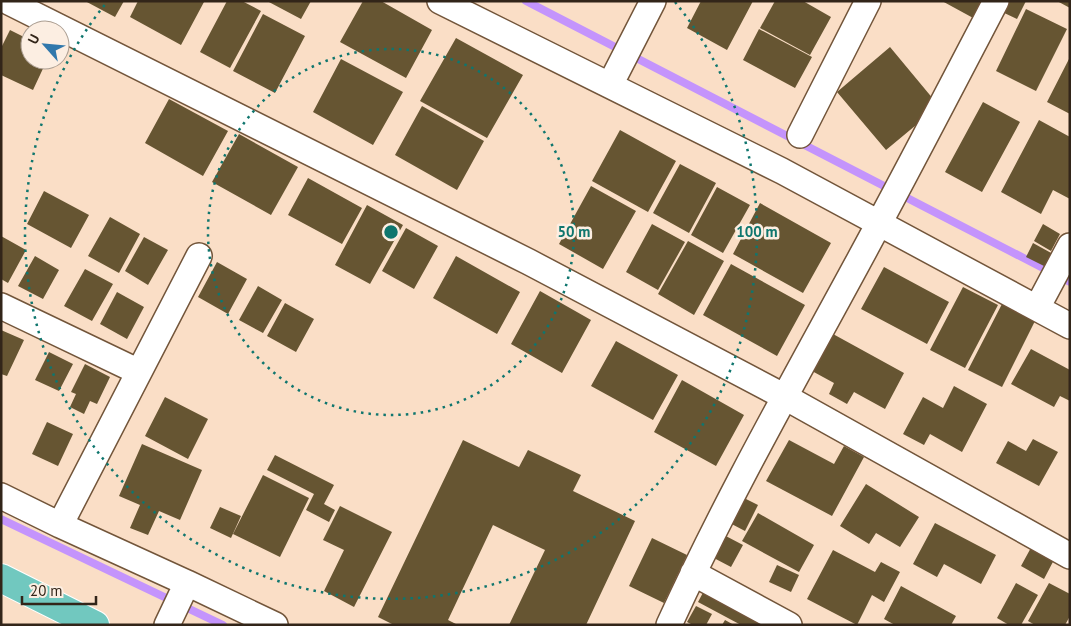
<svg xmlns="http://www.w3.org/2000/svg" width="1071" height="626" viewBox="0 0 1071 626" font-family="'PT Sans',sans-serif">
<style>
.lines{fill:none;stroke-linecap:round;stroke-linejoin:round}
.stream{stroke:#c494fc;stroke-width:8}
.building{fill:#665532}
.minor-casing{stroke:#72553a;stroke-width:28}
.primary-casing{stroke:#fff;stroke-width:30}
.minor{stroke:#fff;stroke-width:25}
.primary{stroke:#71c8bf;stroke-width:28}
.ring{fill:none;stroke:#0f766e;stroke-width:2.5;stroke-dasharray:2.5 5}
.centre{fill:#0f766e;stroke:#fceee2;stroke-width:2.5}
.ring-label{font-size:15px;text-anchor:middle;font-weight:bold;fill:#0f766e;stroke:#fceee2;stroke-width:5;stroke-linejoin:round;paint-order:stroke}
</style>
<rect width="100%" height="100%" fill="#fadec6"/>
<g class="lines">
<!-- stream -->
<path class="stream" d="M 526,1 L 1070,282
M 1,519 L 223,625"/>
</g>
<!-- building -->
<path class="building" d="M 85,1 L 124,1 L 115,17 Z
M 138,1 L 202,1 L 204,2 L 181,45 L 130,17 Z
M 227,1 L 242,1 L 261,11 L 230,68 L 200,52 Z
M 267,1 L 311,1 L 301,19 Z
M 363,1 L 381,1 L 432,30 L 406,78 L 340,42 Z
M 701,1 L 753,1 L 727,50 L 687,28 Z
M 775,1 L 803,1 L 831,17 L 810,55 L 760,28 Z
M 942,1 L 985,1 L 975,19 Z
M 1003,1 L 1026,1 L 1017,19 L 998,10 Z
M 1057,1 L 1070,1 L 1070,8 Z
M 1026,9 L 1067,29 L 1036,91 L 996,71 Z
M 263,14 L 305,36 L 275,93 L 233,71 Z
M 759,29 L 812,57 L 795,88 L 743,60 Z
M 10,30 L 30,40 L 30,60 L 47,60 L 33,90 L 1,75 L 1,48 Z
M 456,38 L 523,75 L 487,138 L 420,101 Z
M 890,47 L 939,106 L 886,150 L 837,92 Z
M 1070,57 L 1070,114 L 1047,102 Z
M 341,59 L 403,92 L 373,145 L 313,112 Z
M 169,99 L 228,131 L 203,176 L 145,143 Z
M 983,102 L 1020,122 L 982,192 L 945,172 Z
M 422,106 L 484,141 L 457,190 L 395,155 Z
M 1039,120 L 1070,137 L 1070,199 L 1053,190 L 1041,214 L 1001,192 Z
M 620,130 L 676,161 L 648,212 L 592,181 Z
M 239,134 L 298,167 L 271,215 L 212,182 Z
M 680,164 L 716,183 L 689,233 L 653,213 Z
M 308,178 L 362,208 L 342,244 L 288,215 Z
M 591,186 L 636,211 L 603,269 L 559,244 Z
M 717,187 L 750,205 L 723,253 L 691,235 Z
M 44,191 L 89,215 L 71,248 L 27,224 Z
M 760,203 L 831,243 L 803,293 L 733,254 Z
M 367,205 L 403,225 L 370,284 L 335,265 Z
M 110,217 L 140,234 L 119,273 L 88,256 Z
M 652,224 L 685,242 L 658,290 L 626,272 Z
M 1043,224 L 1060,234 L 1051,251 L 1034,241 Z
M 406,228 L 438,246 L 414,289 L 382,271 Z
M 1,236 L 26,250 L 8,283 L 1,279 Z
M 144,237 L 168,250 L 148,285 L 125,271 Z
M 688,241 L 724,261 L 694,315 L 658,294 Z
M 1033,243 L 1053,254 L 1046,267 L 1026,257 Z
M 35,256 L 59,270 L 43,299 L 18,286 Z
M 456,256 L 520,292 L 497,334 L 433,298 Z
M 217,262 L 247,279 L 228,314 L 198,297 Z
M 731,264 L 805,305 L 777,356 L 703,315 Z
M 884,267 L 949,302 L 927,344 L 861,309 Z
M 85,269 L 113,284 L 92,321 L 64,306 Z
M 258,286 L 282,300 L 263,333 L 239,320 Z
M 963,287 L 998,305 L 965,368 L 930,350 Z
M 540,291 L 591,320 L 562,373 L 511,344 Z
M 117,292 L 144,307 L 127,339 L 100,324 Z
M 285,303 L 314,319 L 296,352 L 267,336 Z
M 1002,304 L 1035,321 L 1002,387 L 968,370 Z
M 1,330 L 24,340 L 7,376 L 1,374 Z
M 833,334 L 904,373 L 885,409 L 854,392 L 847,404 L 829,394 L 834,383 L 812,371 Z
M 616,341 L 678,375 L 653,420 L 591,386 Z
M 1031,349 L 1070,370 L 1070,401 L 1060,396 L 1054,407 L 1011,384 Z
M 49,352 L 73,364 L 59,391 L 35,380 Z
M 85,364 L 110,377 L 97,404 L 90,401 L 84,414 L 70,407 L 76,394 L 71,392 Z
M 682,380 L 744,415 L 716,466 L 654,432 Z
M 954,386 L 987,404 L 962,452 L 930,434 L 924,445 L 903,434 L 923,397 L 943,408 Z
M 165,397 L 208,419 L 188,459 L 145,436 Z
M 47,422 L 73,434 L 58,466 L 32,454 Z
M 1033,439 L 1058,452 L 1039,486 L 996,463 L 1008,441 L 1026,451 Z
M 463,440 L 519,467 L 528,450 L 581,475 L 573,491 L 635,521 L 586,625 L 509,625 L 545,550 L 493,525 L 448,620 L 458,625 L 394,625 L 378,617 Z
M 789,440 L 834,464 L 844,446 L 864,457 L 832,516 L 766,481 Z
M 142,444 L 202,470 L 180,520 L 159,511 L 148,535 L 130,528 L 140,505 L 119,496 Z
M 275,455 L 334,485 L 324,504 L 335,510 L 329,522 L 306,510 L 314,494 L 267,470 Z
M 263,475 L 309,498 L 280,557 L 233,534 Z
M 866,484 L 919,517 L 900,547 L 876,533 L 869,544 L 840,526 Z
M 738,495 L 758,505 L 745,531 L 724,520 Z
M 340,506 L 392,532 L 354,607 L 324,591 L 344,550 L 323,540 Z
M 220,507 L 241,516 L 231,538 L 210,528 Z
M 758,513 L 814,545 L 799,572 L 742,541 Z
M 935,523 L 996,555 L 981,584 L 944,564 L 937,577 L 913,564 Z
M 722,534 L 743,545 L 731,567 L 710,556 Z
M 652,538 L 687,555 L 664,603 L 629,586 Z
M 1033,544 L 1056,556 L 1044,579 L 1021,566 Z
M 833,550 L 875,572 L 881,562 L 900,572 L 884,602 L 872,595 L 857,625 L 807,599 Z
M 777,565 L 799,575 L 791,592 L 769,582 Z
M 1016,583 L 1038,595 L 1021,625 L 1009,625 L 997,618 Z
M 1049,583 L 1070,594 L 1070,616 L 1065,625 L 1035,625 L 1028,621 Z
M 901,586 L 956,616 L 951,625 L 895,625 L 884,619 Z
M 706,587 L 763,618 L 760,625 L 741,625 L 698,602 Z
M 696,606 L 712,614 L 706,625 L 693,625 L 687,622 Z
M 725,620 L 734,625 L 722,625 Z"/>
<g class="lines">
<!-- minor casing -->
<g class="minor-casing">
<path id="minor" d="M 440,1 L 782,171 L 1070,326
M 9,2 L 529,262 L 785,397 L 1070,556
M 610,85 L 653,1
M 800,135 L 868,1
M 1,306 L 139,372
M 1037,308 L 1070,246
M 1,496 L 60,525
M 693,573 L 789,625
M 187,583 L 60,525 L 199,256
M 167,625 L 187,583 L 275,625
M 669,625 C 725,502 792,384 856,266 C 904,178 950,89 996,1"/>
</g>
<!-- primary casing -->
<g class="primary-casing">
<path id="primary" d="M 1,578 L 95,625"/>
</g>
<!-- minor -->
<use href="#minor" class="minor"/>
<!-- primary -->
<use href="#primary" class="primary"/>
</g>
<!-- distance rings -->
<g class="ring">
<circle cx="391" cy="232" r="183"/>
<path d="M675 2A366 366 0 1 1 107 2"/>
</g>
<circle cx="391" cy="232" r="8" class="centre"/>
<g class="ring-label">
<text x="574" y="237">50 m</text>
<text x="757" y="237">100 m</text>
</g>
<!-- border -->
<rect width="1071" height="626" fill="none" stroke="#322519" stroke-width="5"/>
<!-- north arrow -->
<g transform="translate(45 45) rotate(297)"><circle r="24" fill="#fceee2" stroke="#ab9e92"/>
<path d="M0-4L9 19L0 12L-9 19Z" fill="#3178ac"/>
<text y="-8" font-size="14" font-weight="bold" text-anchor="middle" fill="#322519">U</text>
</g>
<!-- scale -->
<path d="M22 596v8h74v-8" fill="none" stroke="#322519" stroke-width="2.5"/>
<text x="30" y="596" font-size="15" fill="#322519" stroke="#fceee2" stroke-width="4" paint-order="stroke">20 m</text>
</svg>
